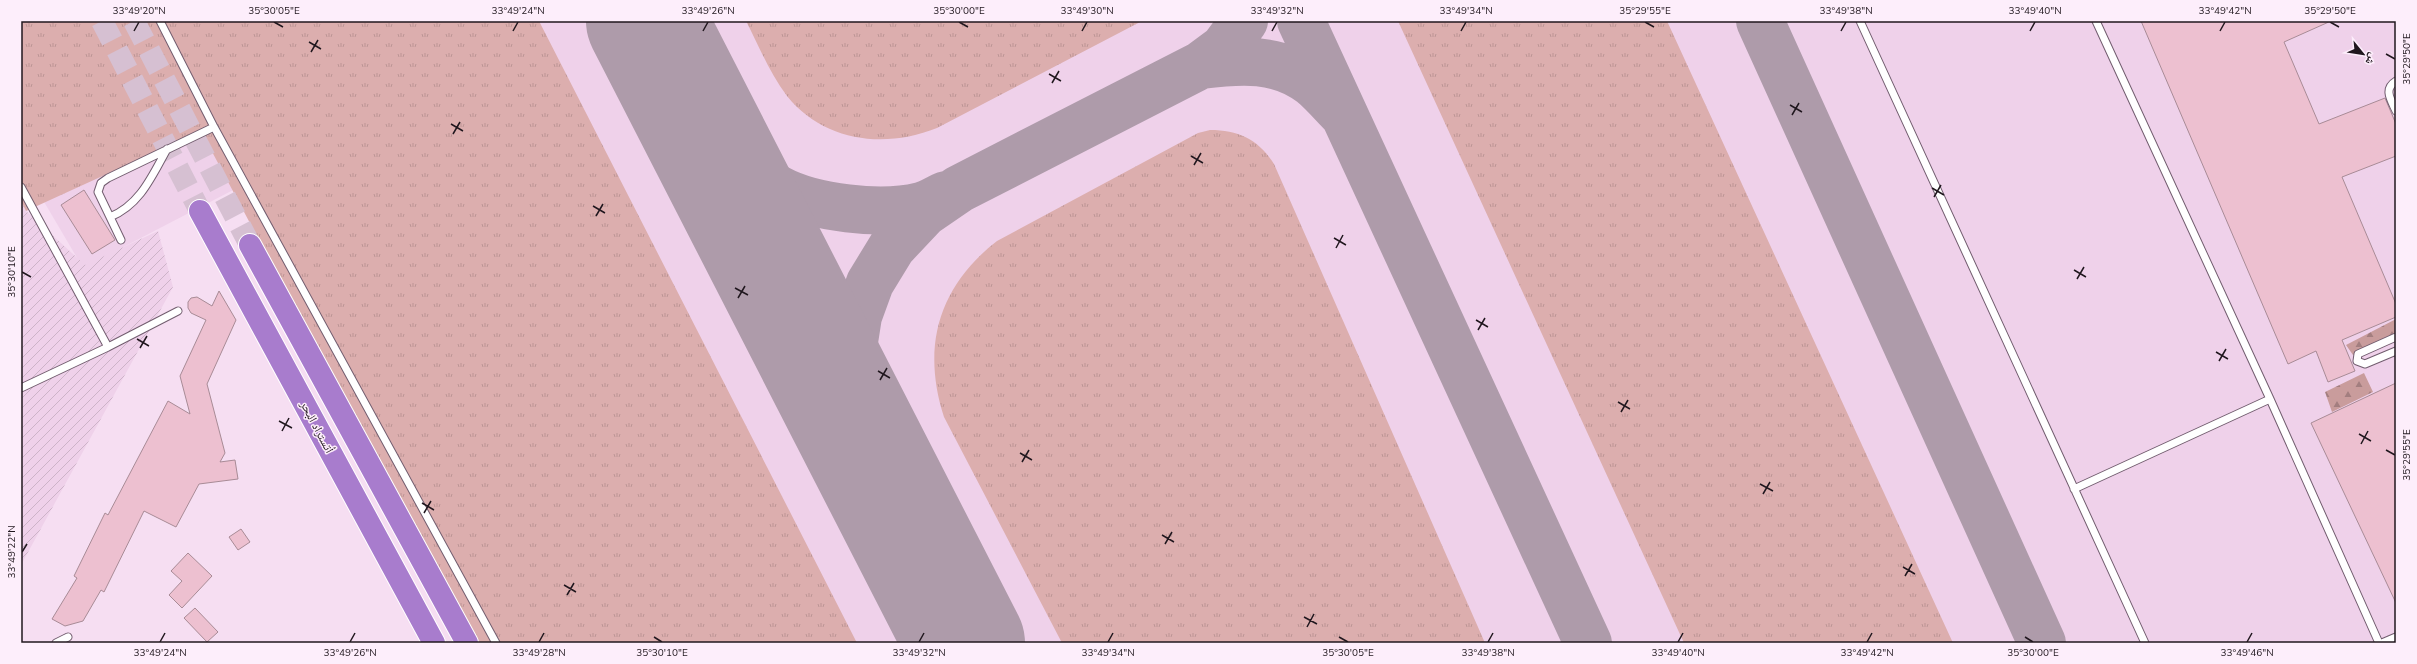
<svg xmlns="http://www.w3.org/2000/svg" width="2417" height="664" viewBox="0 0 2417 664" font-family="'Nunito Sans','Noto Naskh Arabic',sans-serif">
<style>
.built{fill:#efd1ea}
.industrial{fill:url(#industrial-furrows)}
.grass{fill:url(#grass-tufts)}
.forest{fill:url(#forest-firs)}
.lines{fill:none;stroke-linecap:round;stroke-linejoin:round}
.taxiway{stroke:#ae9baa;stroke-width:48}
.runway{stroke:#ae9baa;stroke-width:120}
.building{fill:#edc0d0;stroke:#a88b96}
.highway-tunnel{stroke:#d6c0d2;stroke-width:22;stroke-dasharray:22 11;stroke-linecap:butt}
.lane-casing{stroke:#725d6f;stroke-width:9}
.highway-casing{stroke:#fff;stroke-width:24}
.lane{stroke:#fff;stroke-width:7}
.highway{stroke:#a87ccd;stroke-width:22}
.ticks{fill:none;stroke:#20171e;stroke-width:1.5}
.labels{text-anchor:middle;stroke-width:3;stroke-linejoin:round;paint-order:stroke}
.street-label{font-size:12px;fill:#20171e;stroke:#fdeefb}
.neatline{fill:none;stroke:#20171e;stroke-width:1.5}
.ticks-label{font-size:10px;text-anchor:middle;fill:#20171e}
</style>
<defs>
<pattern id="industrial-furrows" width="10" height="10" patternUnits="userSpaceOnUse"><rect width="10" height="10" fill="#efd1ea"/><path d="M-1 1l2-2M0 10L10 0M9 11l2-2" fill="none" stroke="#cdb3c8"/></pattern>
<pattern id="grass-tufts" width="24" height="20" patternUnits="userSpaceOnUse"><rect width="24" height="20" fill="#dcaeae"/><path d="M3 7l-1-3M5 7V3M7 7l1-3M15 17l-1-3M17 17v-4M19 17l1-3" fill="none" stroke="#bc9595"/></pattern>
<pattern id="forest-firs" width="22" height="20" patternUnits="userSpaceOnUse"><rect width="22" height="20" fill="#c99c9c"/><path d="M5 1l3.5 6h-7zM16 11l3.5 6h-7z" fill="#a37e7f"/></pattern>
</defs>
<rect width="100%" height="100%" fill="#f6def2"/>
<!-- built -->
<path class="built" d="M 151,21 L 2396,21 L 2396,643 L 483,643 L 237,188 L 83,268 L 43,200 Z"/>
<!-- industrial -->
<path class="industrial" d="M 21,201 L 26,211 L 85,265 L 158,231 L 173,287 L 21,565 Z"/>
<!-- grass -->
<path class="grass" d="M 21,21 L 539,21 L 857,643 L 473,643 L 201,131 L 26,211 L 21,201 Z
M 746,21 L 1142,21 L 937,128 C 885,149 824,142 787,96 C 770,74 759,46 746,21 Z
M 1398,21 L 1667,21 L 1953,643 L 1684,643 Z
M 1210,130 C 1239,130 1259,140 1274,164 L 1485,643 L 1062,643 L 944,417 C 921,346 939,286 997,241 L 1198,133 Z"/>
<!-- forest -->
<path class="forest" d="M 2396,319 L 2396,335 L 2353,355 L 2346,345 Z
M 2364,373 L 2373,392 L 2332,412 L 2325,392 Z"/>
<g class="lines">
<!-- taxiway -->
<path class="taxiway" d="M 1301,21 L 1588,643
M 1760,21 L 2042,643
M 1201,65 L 1224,48 L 1244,21
M 697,120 C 719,147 747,173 778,189 C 813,208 881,216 921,206 C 929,204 938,198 946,195
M 888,492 L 854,409 L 853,348 L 858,316 L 870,283 L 892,247 L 924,213 L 959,189 L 1201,65 C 1240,60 1279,57 1312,83 C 1323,92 1333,104 1343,114"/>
<!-- runway -->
<path class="runway" d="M 646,21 L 965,643"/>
</g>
<!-- building -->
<path class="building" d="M 2141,21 L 2331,21 L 2284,42 L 2319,124 L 2385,98 L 2396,124 L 2396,156 L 2342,177 L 2396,304 L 2396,317 L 2342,340 L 2355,371 L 2328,382 L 2316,351 L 2288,364 Z
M 84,190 L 115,240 L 92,254 L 61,205 Z
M 219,291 L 236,320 L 207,384 L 225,453 L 220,462 L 235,460 L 238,479 L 199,484 L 176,527 L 144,511 L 104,592 L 101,590 L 83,621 L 65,626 L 52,619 L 77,578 L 74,576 L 105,513 L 108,515 L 168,401 L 190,414 L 180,376 L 206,320 L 191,313 L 188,308 L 188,302 L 191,298 L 197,297 L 212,306 Z
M 2396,383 L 2396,603 L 2311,423 Z
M 241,529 L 250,542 L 238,550 L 229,537 Z
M 188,553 L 212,576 L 182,608 L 169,595 L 182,581 L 171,571 Z
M 195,608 L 218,632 L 207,642 L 184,618 Z"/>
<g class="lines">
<!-- highway-tunnel -->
<path class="highway-tunnel" d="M 102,21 L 200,211
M 134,21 L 250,245"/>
<!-- lane casing -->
<g class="lane-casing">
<path id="lane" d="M 160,21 L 214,127 L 496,643
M 1860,21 L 2145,643
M 2096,21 L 2270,399 L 2379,643
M 2396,81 C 2383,89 2391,100 2396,111
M 21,187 L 108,347
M 110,217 C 140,205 152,176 167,149
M 121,240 L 98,192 L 101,183 L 108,178 L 214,127
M 2396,337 L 2358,354 L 2357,361 L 2365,364 L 2396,351
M 21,388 L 108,347 L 178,311
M 2074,489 L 2270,399
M 56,643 L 68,637
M 2382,643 L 2396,637"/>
</g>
<!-- highway casing -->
<g class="highway-casing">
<path id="highway" d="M 200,211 L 434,643
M 250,245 L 467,643"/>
</g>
<!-- lane -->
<use href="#lane" class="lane"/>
<!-- highway -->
<use href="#highway" class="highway"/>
</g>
<!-- ticks -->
<path class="ticks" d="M 274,22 L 283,27M 959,22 L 968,27M 1645,22 L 1654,27M 2330,22 L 2339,27M 134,31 L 139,22M 513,31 L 518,22M 703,31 L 708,22M 1082,31 L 1087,22M 1272,31 L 1277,22M 1461,31 L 1466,22M 1841,31 L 1846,22M 2030,31 L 2035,22M 2220,31 L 2225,22M 309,42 L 321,49M 311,52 L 318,40M 2386,54 L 2395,59M 1049,74 L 1061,81M 1052,83 L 1059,71M 1790,105 L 1802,112M 1792,115 L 1799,103M 451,124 L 463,131M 453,134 L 460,122M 1191,156 L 1203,163M 1194,165 L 1201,153M 1932,188 L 1944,195M 1934,197 L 1941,185M 593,206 L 605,213M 596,216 L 603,204M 1334,238 L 1346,245M 1336,248 L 1343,235M 2074,270 L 2086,277M 22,272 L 31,277M 2077,279 L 2084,267M 735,288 L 748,295M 738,298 L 745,286M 1476,320 L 1488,327M 1478,330 L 1485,318M 137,339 L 149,346M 140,348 L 147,336M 2216,352 L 2228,359M 2219,361 L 2226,349M 878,371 L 890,378M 880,380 L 887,368M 1618,402 L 1630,409M 1621,412 L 1628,400M 279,421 L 292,428M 282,431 L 289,418M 2359,434 L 2371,441M 2361,444 L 2368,431M 2386,450 L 2395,455M 1020,453 L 1032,460M 1022,462 L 1029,450M 1760,484 L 1773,491M 1763,494 L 1770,482M 422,503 L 434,510M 424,513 L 431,501M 1162,535 L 1174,542M 1165,544 L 1172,532M 22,552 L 27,544M 1903,567 L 1915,574M 1905,576 L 1912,564M 564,585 L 576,592M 567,595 L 574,583M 1304,617 L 1317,624M 1307,627 L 1314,614M 654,637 L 662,642M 1339,637 L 1348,642M 2025,637 L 2033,642M 160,642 L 165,633M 350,642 L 355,633M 539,642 L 544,633M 919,642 L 924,633M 1108,642 L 1113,633M 1488,642 L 1493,633M 1678,642 L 1683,633M 1867,642 L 1872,633M 2247,642 L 2252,633"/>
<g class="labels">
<!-- street labels -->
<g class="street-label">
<text transform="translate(317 427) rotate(62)" y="4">أتستراد البحر</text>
</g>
</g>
<!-- border -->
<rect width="2417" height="664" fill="none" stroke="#fdeefb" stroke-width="44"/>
<!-- north arrow -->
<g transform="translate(2363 54) rotate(120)" stroke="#fdeefb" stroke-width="3" paint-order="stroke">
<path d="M0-3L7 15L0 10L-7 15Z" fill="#20171e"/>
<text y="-6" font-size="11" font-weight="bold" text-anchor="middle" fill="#20171e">ش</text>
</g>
<rect x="22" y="22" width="2373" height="620" class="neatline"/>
<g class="ticks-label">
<text x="139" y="14">33°49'20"N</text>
<text x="274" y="14">35°30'05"E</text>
<text x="518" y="14">33°49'24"N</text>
<text x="708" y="14">33°49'26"N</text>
<text x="959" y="14">35°30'00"E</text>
<text x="1087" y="14">33°49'30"N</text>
<text x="1277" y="14">33°49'32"N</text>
<text x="1466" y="14">33°49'34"N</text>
<text x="1645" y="14">35°29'55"E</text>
<text x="1846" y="14">33°49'38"N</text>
<text x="2035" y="14">33°49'40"N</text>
<text x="2225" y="14">33°49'42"N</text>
<text x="2330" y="14">35°29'50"E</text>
<text transform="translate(2406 59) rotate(-90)" y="4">35°29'50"E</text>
<text transform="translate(11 272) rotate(-90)" y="4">35°30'10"E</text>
<text transform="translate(2406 455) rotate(-90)" y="4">35°29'55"E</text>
<text transform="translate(11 552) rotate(-90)" y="4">33°49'22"N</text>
<text x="160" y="656">33°49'24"N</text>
<text x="350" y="656">33°49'26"N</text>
<text x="539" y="656">33°49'28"N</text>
<text x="662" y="656">35°30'10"E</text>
<text x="919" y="656">33°49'32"N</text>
<text x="1108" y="656">33°49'34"N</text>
<text x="1348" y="656">35°30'05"E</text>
<text x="1488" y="656">33°49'38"N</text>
<text x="1678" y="656">33°49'40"N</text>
<text x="1867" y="656">33°49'42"N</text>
<text x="2033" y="656">35°30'00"E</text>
<text x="2247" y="656">33°49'46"N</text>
</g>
</svg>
